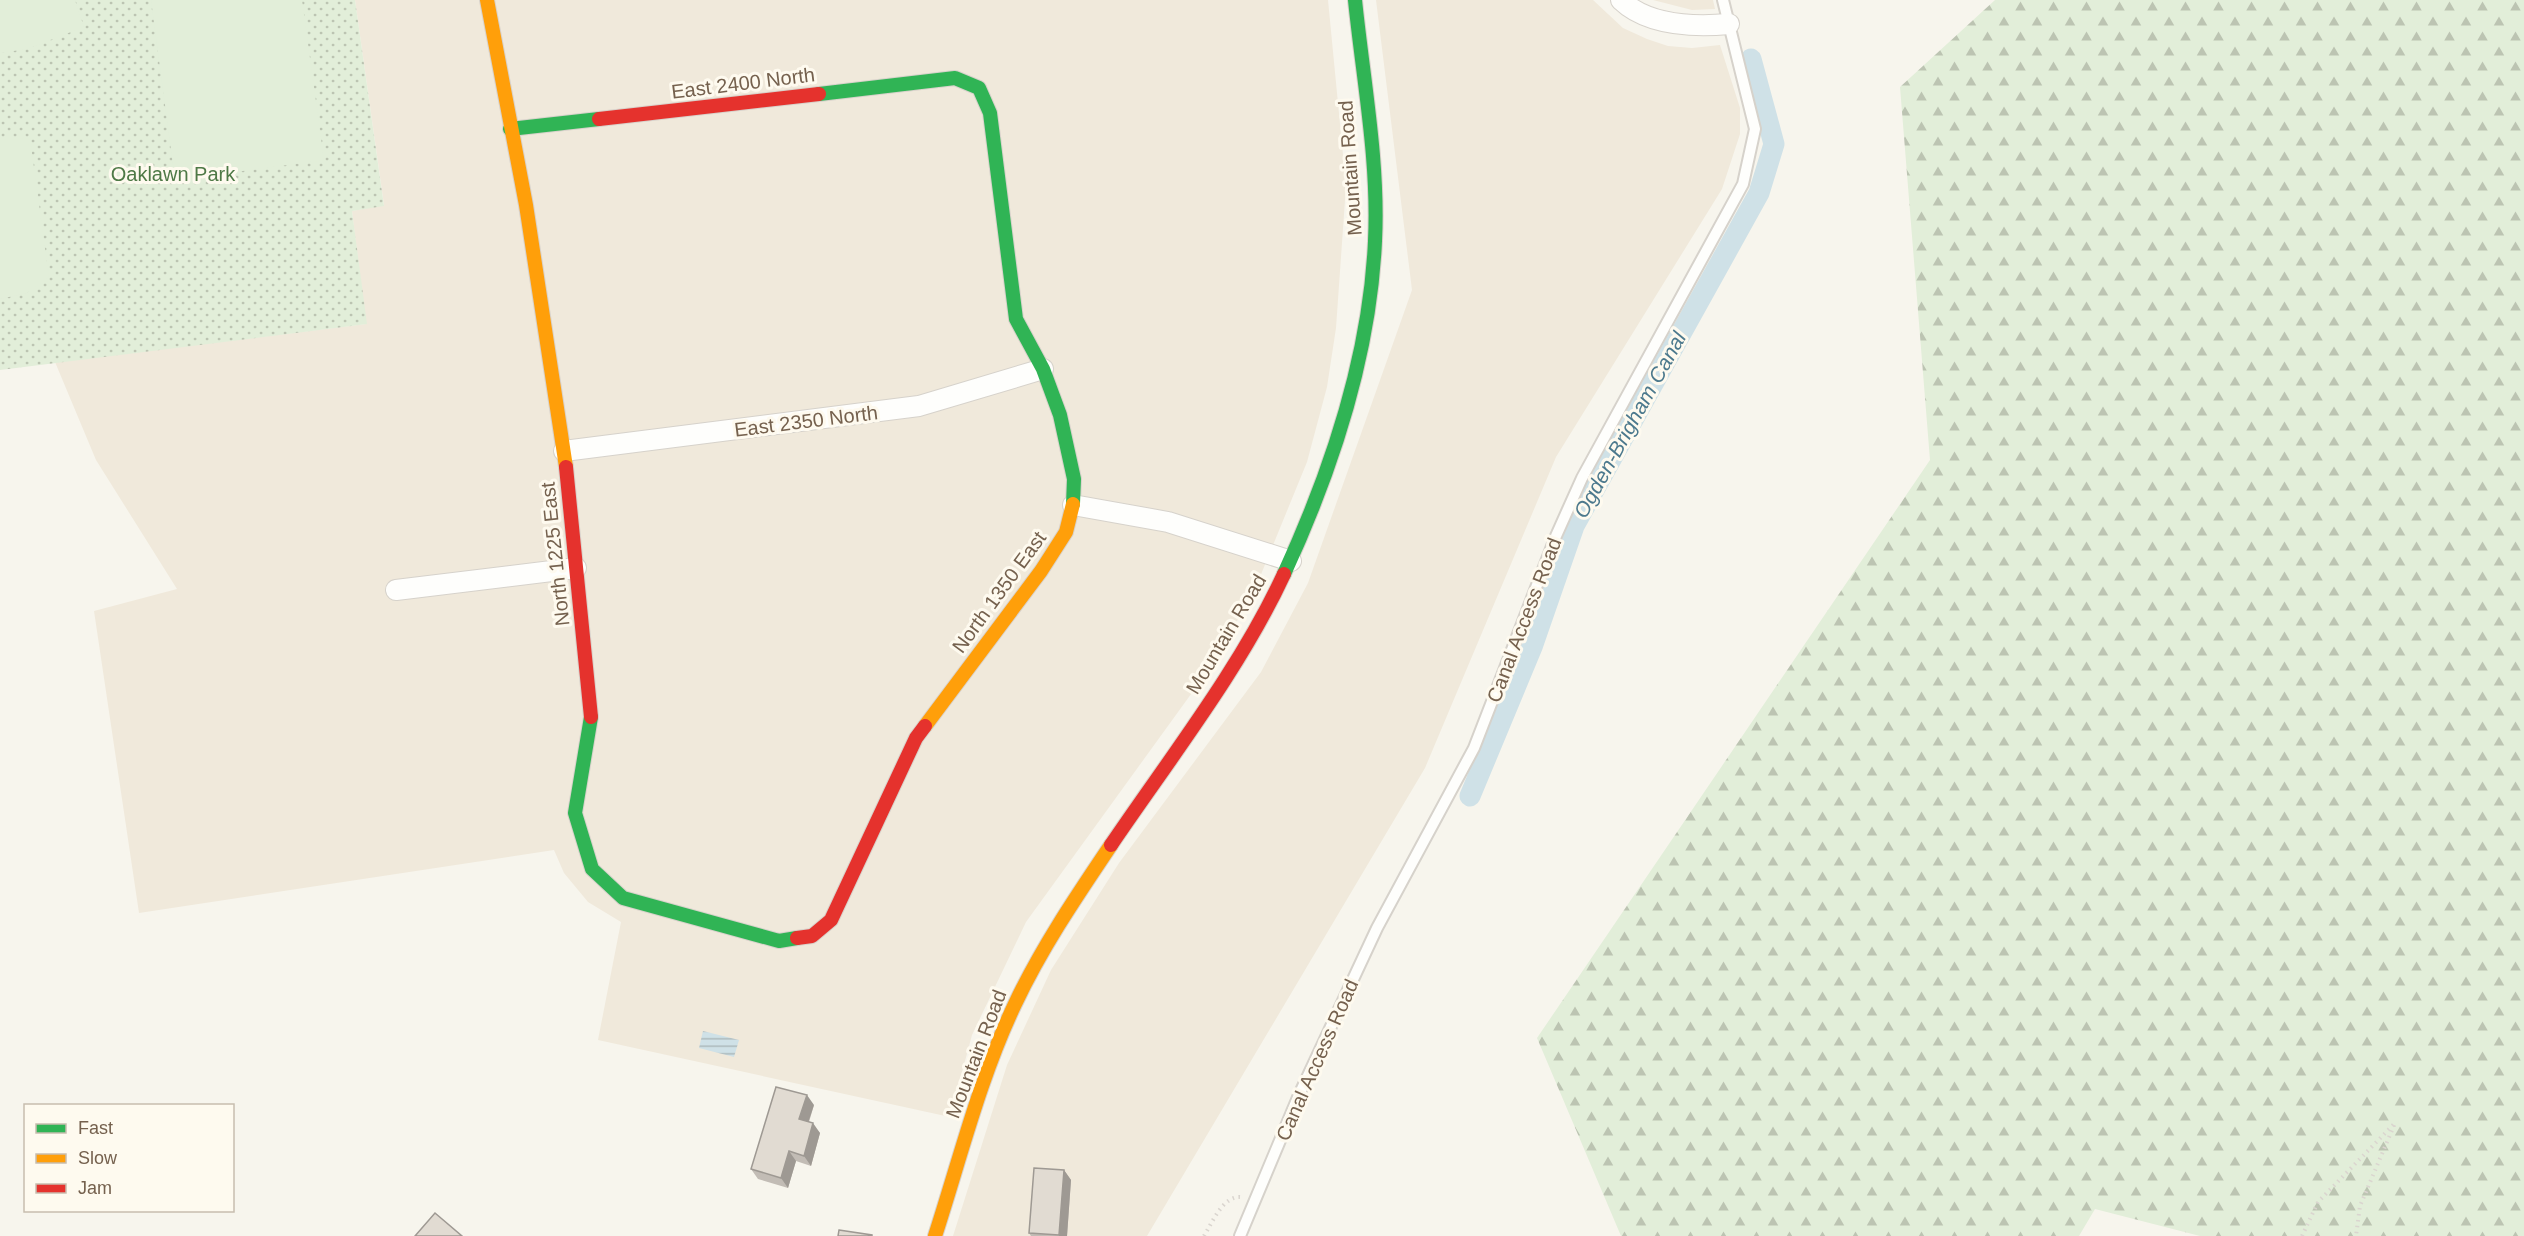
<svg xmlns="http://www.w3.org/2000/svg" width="2524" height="1236" viewBox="0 0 2524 1236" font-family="Helvetica,sans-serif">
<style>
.residential{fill:#f0e9db}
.forest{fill:url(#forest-firs)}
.park{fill:url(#park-dots)}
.garden{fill:#e2eed9}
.water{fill:url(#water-rules)}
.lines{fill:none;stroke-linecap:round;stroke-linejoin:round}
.canal{stroke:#cfe1e7;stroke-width:21}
.lane-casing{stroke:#d6d2cb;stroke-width:14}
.street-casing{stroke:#d6d2cb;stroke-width:22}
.fast-casing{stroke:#d8d2cb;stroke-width:16}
.slow-casing{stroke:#d8d2cb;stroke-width:16}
.jam-casing{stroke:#d8d2cb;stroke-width:16}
.path{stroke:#dad5cf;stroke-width:4;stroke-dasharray:1.5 4.5;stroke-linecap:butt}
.lane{stroke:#fefefc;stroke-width:10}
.street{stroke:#fefefc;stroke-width:20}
.fast{stroke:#30b455;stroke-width:14}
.slow{stroke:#ff9f0a;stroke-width:14}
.jam{stroke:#e5322d;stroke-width:14}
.wall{fill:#c2bcb5}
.shaded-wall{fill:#9e9993}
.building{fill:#e1dbd2;stroke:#9e9993;stroke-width:1.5}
.labels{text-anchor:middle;stroke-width:6;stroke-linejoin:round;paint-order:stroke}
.street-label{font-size:20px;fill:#75614e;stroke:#fefaef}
.park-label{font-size:20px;fill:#4e7946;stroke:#fefaef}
.water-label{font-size:21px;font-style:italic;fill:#4c798d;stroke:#fefaef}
</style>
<defs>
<pattern id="forest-firs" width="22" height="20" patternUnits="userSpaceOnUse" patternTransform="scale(1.5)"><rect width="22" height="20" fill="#e2eed9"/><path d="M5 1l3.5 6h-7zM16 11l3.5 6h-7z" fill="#bcc4b2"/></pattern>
<pattern id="park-dots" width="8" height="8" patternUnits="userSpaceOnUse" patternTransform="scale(1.5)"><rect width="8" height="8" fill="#e2eed9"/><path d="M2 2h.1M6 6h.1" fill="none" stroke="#bcc4b2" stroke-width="1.8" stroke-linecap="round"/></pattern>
<pattern id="water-rules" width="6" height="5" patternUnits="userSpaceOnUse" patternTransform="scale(1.5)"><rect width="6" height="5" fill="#cfe1e7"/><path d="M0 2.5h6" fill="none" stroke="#adbabd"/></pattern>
</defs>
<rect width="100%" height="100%" fill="#f7f5ed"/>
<!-- residential -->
<path class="residential" d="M 355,0 L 1328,0 L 1346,186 L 1336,328 L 1327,387 L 1307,462 L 1253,594 L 1207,672 L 1026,922 L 972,1035 L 950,1117 L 598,1040 L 621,922 L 588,902 L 564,873 L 554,850 L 139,913 L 94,611 L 177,589 L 96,460 L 55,362 L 366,324 L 352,211 L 384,205 Z
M 1376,0 L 1593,0 L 1623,28 L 1647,39 L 1668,46 L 1692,48 L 1720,45 L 1740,108 L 1740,134 L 1722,189 L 1556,457 L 1425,768 L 1147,1236 L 953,1236 L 1007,1065 L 1051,970 L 1119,863 L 1261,672 L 1308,583 L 1412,290 Z
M 1653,0 L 1713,0 L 1715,9 L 1692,10 Z"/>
<!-- forest -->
<path class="forest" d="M 1995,0 L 2524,0 L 2524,1236 L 2200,1236 L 2095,1209 L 2079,1236 L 1621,1236 L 1537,1038 L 1930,460 L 1900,87 Z"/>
<!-- park -->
<path class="park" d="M 0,0 L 355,0 L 384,206 L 352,211 L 367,324 L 0,370 Z"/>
<!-- garden -->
<path class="garden" d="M 0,0 L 75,0 L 84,27 L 27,49 L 0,53 Z
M 151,0 L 302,0 L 324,160 L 175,180 Z
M 20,137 L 31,146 L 49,277 L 27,293 L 0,299 L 0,139 Z"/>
<!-- water -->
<path class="water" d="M 703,1031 L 739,1040 L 734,1057 L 699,1048 Z"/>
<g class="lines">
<!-- canal -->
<path class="canal" d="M 1470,796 L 1532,647 L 1574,526 L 1759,193 L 1774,144 L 1751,59"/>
<!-- lane casing -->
<g class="lane-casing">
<path id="lane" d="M 1240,1236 L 1299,1095 L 1377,928 L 1474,748 L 1556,536 L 1582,478 L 1743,184 L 1755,129 L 1723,0"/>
</g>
<!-- street casing -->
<g class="street-casing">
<path id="street" d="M 1621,0 C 1648,26 1694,27 1729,24
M 564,451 L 919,406 L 1043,369
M 1073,505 L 1168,522 L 1291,561
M 396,590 L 576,568"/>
</g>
<!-- fast casing -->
<g class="fast-casing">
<path id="fast" d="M 819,94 L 955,78 L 979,88 L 990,113 L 1016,319 L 1043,369 L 1060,415 L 1074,479 L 1073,504
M 510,129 L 599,119
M 1284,574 C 1331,472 1370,354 1375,241 C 1379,161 1363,79 1355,0
M 591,717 L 575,813 L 592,869 L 623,898 L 779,941 L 797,938"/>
</g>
<!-- slow casing -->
<g class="slow-casing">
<path id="slow" d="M 487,0 L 526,205 L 566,467
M 925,726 L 1041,571 L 1066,532 L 1073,504
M 935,1236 C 960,1159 980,1077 1015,1004 C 1042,947 1076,897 1111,845"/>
</g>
<!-- jam casing -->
<g class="jam-casing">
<path id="jam" d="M 599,119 L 819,94
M 566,467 L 591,717
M 1111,845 C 1170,758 1240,669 1284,574
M 797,938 L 812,936 L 831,920 L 916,738 L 925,726"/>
</g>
<!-- path -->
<path class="path" d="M 1204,1236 C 1212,1223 1223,1196 1240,1197
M 2302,1236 L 2318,1202 L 2395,1123 L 2360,1206 L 2356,1236"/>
<!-- lane -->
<use href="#lane" class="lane"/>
<!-- street -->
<use href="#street" class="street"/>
<!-- fast -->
<use href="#fast" class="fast"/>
<!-- slow -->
<use href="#slow" class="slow"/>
<!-- jam -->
<use href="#jam" class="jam"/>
</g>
<!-- wall -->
<path class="wall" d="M 814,1105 L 809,1122 L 820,1133 L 811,1166 L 796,1161 L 788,1188 L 758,1179 L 751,1169 Z
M 1064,1170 L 1071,1180 L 1067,1236 L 1031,1236 L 1029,1233 Z"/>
<!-- shaded-wall -->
<path class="shaded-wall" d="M 807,1095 L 814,1105 L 806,1129 L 799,1119 Z
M 813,1123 L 820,1133 L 811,1166 L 804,1156 Z
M 789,1151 L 796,1161 L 788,1188 L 781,1178 Z
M 1064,1170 L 1071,1180 L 1067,1236 L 1059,1236 Z"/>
<!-- building -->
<path class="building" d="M 776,1087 L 807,1095 L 799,1119 L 813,1123 L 804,1156 L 789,1151 L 781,1178 L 751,1169 Z
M 1034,1168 L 1064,1170 L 1059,1235 L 1029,1233 Z
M 435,1213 L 462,1236 L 415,1236 Z
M 839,1230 L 872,1235 L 872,1236 L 838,1236 Z"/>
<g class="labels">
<!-- street labels -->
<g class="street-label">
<text transform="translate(743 83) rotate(-7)" y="7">East 2400 North</text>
<text transform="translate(1350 168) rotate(-94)" y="7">Mountain Road</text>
<text transform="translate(806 421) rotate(-7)" y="7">East 2350 North</text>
<text transform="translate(555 554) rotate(-96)" y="7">North 1225 East</text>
<text transform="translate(999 592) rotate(-54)" y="7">North 1350 East</text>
<text transform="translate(1524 620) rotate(-69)" y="7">Canal Access Road</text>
<text transform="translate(1226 634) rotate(-59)" y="7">Mountain Road</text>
<text transform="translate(976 1054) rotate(-69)" y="7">Mountain Road</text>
<text transform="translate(1317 1060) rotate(-66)" y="7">Canal Access Road</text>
</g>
<!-- park labels -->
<g class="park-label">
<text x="173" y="181">Oaklawn Park</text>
</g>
<!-- water labels -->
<g class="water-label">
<text transform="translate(1630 425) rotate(-61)" y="7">Ogden-Brigham Canal</text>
</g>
</g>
<!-- legend -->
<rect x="24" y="1104" width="210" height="108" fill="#fefaef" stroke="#c7bdaf" stroke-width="1.5"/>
<rect x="36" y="1124" width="30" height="9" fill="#30b455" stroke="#c7bdaf" stroke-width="1.5"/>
<text x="78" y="1134" font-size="18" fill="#75614e">Fast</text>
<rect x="36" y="1154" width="30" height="9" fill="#ff9f0a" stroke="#c7bdaf" stroke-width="1.5"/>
<text x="78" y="1164" font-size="18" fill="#75614e">Slow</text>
<rect x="36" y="1184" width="30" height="9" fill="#e5322d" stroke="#c7bdaf" stroke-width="1.5"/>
<text x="78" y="1194" font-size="18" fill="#75614e">Jam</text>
</svg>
